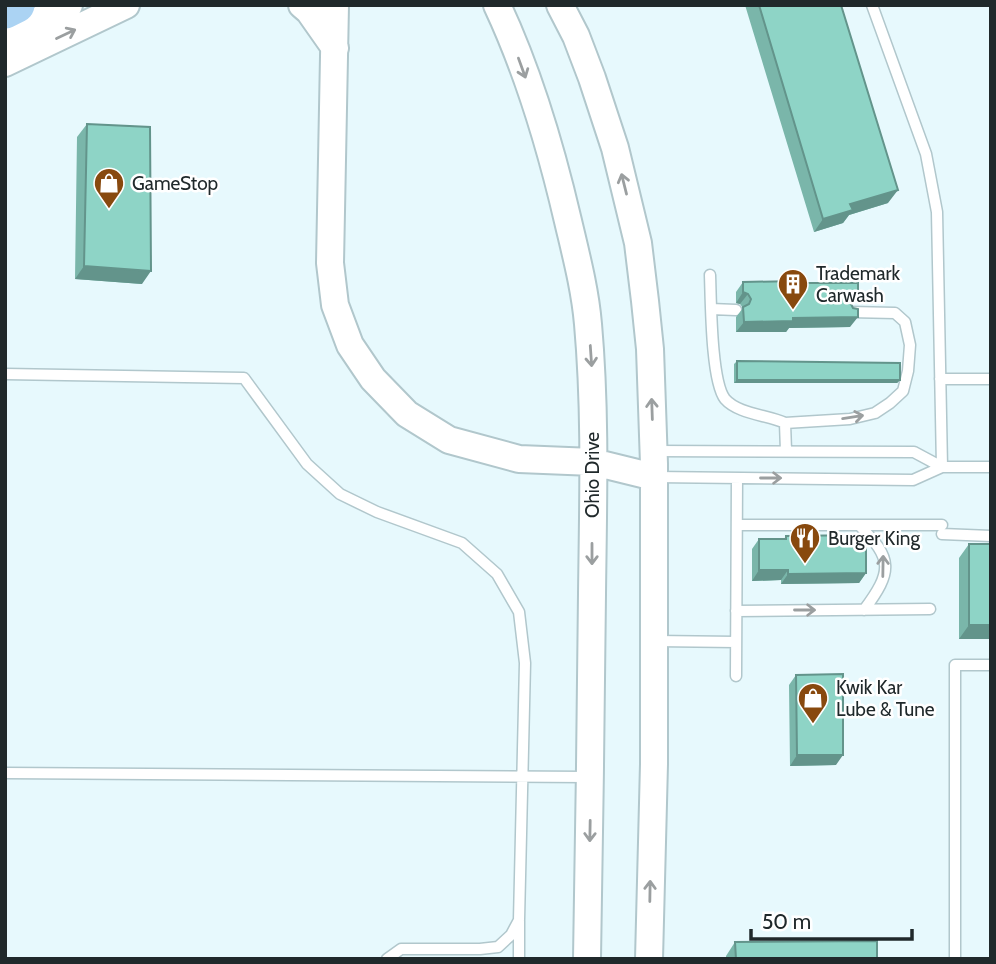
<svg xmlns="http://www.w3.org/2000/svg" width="996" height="964" viewBox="0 0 996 964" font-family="Cabin,sans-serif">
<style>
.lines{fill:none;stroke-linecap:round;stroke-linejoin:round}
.service-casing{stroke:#b1c7cc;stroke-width:13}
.secondary-casing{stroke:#b1c7cc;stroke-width:30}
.motorway-casing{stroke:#7a98ad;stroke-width:38}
.service{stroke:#fff;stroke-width:10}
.secondary{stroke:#fff;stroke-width:26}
.motorway{stroke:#abd3f3;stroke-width:35}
.wall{fill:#7ab6aa}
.shaded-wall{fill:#63948b}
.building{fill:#8ed4c6;stroke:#63948b;stroke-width:2}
.oneway{stroke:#9b9fa0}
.labels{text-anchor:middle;stroke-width:5;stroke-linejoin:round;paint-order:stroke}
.poi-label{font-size:19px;fill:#20292b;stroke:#fff;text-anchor:start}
.street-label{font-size:19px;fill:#20292b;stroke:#fff}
</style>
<rect width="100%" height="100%" fill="#e7f9fd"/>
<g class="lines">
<!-- service casing -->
<g class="service-casing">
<path id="service" d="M 872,5 L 926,154 L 937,212 L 942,467
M 710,275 C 711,301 711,381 725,399 C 738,414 768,415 785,423 L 786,451
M 711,309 L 736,310
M 5,374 L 244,378 L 307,464 L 340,494 L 377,512 L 462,543 L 497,574 L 519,612 L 525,663 L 519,920 L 511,935 L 498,947 L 480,949 L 401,949 L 387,959
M 940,379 L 991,379
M 785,423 L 850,419 L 875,413 L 890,403 L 903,391 L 908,371 L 910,345 L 905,322 L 895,313 L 850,312
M 655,451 L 914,452 L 942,467
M 655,477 L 913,480 L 942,467 L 991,467
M 737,525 L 942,525
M 859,525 C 893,559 893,571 864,610
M 942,534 L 991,536
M 736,611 L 930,609
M 656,641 L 736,642
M 736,676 L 737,478
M 5,773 L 587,777
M 519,959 L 519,921
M 955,959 L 955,665 L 991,665"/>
</g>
<!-- secondary casing -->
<g class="secondary-casing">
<path id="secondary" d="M 302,5 L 309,11 L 335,48
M 335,5 L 330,263 L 335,305 L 350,345 L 373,379 L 407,414 L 449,440 L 519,459 L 593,462 L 654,477
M 497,5 C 529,73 551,148 568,221 C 576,255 585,289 588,324 C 596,414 593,504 592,594 C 591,716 589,837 587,959
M 560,5 L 576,36 L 592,78 L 615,148 L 638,243 L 645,301 L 650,349 L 654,464 L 654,764 L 649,959
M 5,36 L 69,5
M 5,63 L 126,5"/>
</g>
<!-- motorway casing -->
<g class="motorway-casing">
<path id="motorway" d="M 5,11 L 17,5"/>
</g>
<!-- service -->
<use href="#service" class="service"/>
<!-- secondary -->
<use href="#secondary" class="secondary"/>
<!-- motorway -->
<use href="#motorway" class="motorway"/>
</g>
<!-- wall -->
<path class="wall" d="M 745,5 L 841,5 L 888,203 L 849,215 L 843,223 L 814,232 Z
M 87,124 L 142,284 L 75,279 L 77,137 Z
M 743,282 L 797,283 L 851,304 L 850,327 L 789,328 L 786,332 L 736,332 L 736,317 L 743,308 L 740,304 L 736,303 L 736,292 Z
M 737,361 L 900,380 L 897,383 L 734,383 L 734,364 Z
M 786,536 L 866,573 L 859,583 L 781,584 L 781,580 L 752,581 L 752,549 L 759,539 L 784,539 Z
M 969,544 L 991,544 L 991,639 L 959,639 L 959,558 Z
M 796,675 L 836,765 L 790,766 L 789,685 Z
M 735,942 L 877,959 L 726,959 L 726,956 Z"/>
<!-- shaded-wall -->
<path class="shaded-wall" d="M 898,190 L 888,203 L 849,215 L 843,223 L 814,232 L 823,219 L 850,204 Z
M 84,266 L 151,271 L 142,284 L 75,279 Z
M 743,292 L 748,294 L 740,304 L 736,303 Z
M 858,294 L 850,305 L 844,308 L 851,297 Z
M 858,317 L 850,327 L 789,328 L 786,332 L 736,332 L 744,322 L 793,318 Z
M 737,380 L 900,380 L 897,383 L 734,383 Z
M 759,570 L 788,570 L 781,580 L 752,581 Z
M 866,573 L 859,583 L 781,584 L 788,574 Z
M 969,625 L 991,625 L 991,639 L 959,639 Z
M 797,755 L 843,755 L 836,765 L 790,766 Z"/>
<!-- building -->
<path class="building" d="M 759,5 L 841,5 L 898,190 L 850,204 L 853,210 L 823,219 Z
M 87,124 L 150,127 L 151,271 L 84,266 Z
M 797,281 L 797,283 L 858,283 L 858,294 L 851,297 L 850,302 L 853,308 L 858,309 L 858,317 L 793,318 L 793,321 L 744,322 L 743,307 L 749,304 L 751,299 L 748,294 L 743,292 L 743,282 Z
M 737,361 L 900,363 L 900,380 L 737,380 Z
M 866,535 L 866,573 L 788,574 L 788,570 L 759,570 L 759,539 L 786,539 L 786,536 Z
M 969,544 L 991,544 L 991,625 L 969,625 Z
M 843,674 L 843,755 L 797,755 L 796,675 Z
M 877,941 L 877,959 L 736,959 L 735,942 Z"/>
<!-- one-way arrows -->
<defs><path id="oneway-shaft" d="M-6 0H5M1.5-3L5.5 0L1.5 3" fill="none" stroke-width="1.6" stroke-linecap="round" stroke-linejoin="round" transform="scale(1.75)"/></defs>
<g class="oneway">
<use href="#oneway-shaft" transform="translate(66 34) rotate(-25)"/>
<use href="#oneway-shaft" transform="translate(522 68) rotate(70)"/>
<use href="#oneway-shaft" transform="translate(624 184) rotate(-104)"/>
<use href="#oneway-shaft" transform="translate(591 356) rotate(86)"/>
<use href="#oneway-shaft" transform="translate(652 409) rotate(-92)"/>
<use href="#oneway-shaft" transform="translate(853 417) rotate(-9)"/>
<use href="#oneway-shaft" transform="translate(771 478)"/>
<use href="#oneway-shaft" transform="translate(592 554) rotate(90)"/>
<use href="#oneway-shaft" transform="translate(883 566) rotate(-89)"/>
<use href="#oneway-shaft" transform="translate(805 610)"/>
<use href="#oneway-shaft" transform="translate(590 831) rotate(91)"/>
<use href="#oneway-shaft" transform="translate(650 891) rotate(-89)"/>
</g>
<!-- icons -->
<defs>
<g id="shop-pin" transform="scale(1.575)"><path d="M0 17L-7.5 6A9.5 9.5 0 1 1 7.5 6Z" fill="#88490e" stroke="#fff"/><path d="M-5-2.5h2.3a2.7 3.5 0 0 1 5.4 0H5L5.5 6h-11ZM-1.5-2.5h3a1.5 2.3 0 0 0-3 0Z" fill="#fff"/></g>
<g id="building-pin" transform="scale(1.575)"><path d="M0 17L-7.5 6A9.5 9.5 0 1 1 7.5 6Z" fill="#88490e" stroke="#fff"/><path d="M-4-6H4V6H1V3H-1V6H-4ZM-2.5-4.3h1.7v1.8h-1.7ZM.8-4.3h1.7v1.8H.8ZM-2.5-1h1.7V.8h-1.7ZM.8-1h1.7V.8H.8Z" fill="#fff"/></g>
<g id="restaurant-pin" transform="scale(1.575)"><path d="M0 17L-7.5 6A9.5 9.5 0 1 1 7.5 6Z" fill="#88490e" stroke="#fff"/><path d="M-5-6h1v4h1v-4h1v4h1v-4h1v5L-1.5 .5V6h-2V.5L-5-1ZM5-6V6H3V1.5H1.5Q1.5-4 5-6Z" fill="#fff"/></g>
</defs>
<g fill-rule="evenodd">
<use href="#shop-pin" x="109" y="183"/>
<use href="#building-pin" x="793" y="284"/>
<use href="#restaurant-pin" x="805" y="538"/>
<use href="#shop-pin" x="813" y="698"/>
</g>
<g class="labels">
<!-- poi labels -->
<g class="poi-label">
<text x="132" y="190">GameStop</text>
<text x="816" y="280">Trademark<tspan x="816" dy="22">Carwash</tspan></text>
<text x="828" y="545">Burger King</text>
<text x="836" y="694">Kwik Kar<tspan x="836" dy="22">Lube &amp; Tune</tspan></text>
</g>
<!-- street labels -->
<g class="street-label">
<text transform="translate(592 475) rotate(-90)" y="7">Ohio Drive</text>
</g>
</g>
<!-- border -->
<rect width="996" height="964" fill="none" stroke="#20292b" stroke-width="14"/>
<!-- scale -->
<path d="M751 929v10h161v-10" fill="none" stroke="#20292b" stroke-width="3.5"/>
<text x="762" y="929" font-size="21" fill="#20292b" stroke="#ffffff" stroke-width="5" paint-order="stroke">50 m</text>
</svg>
